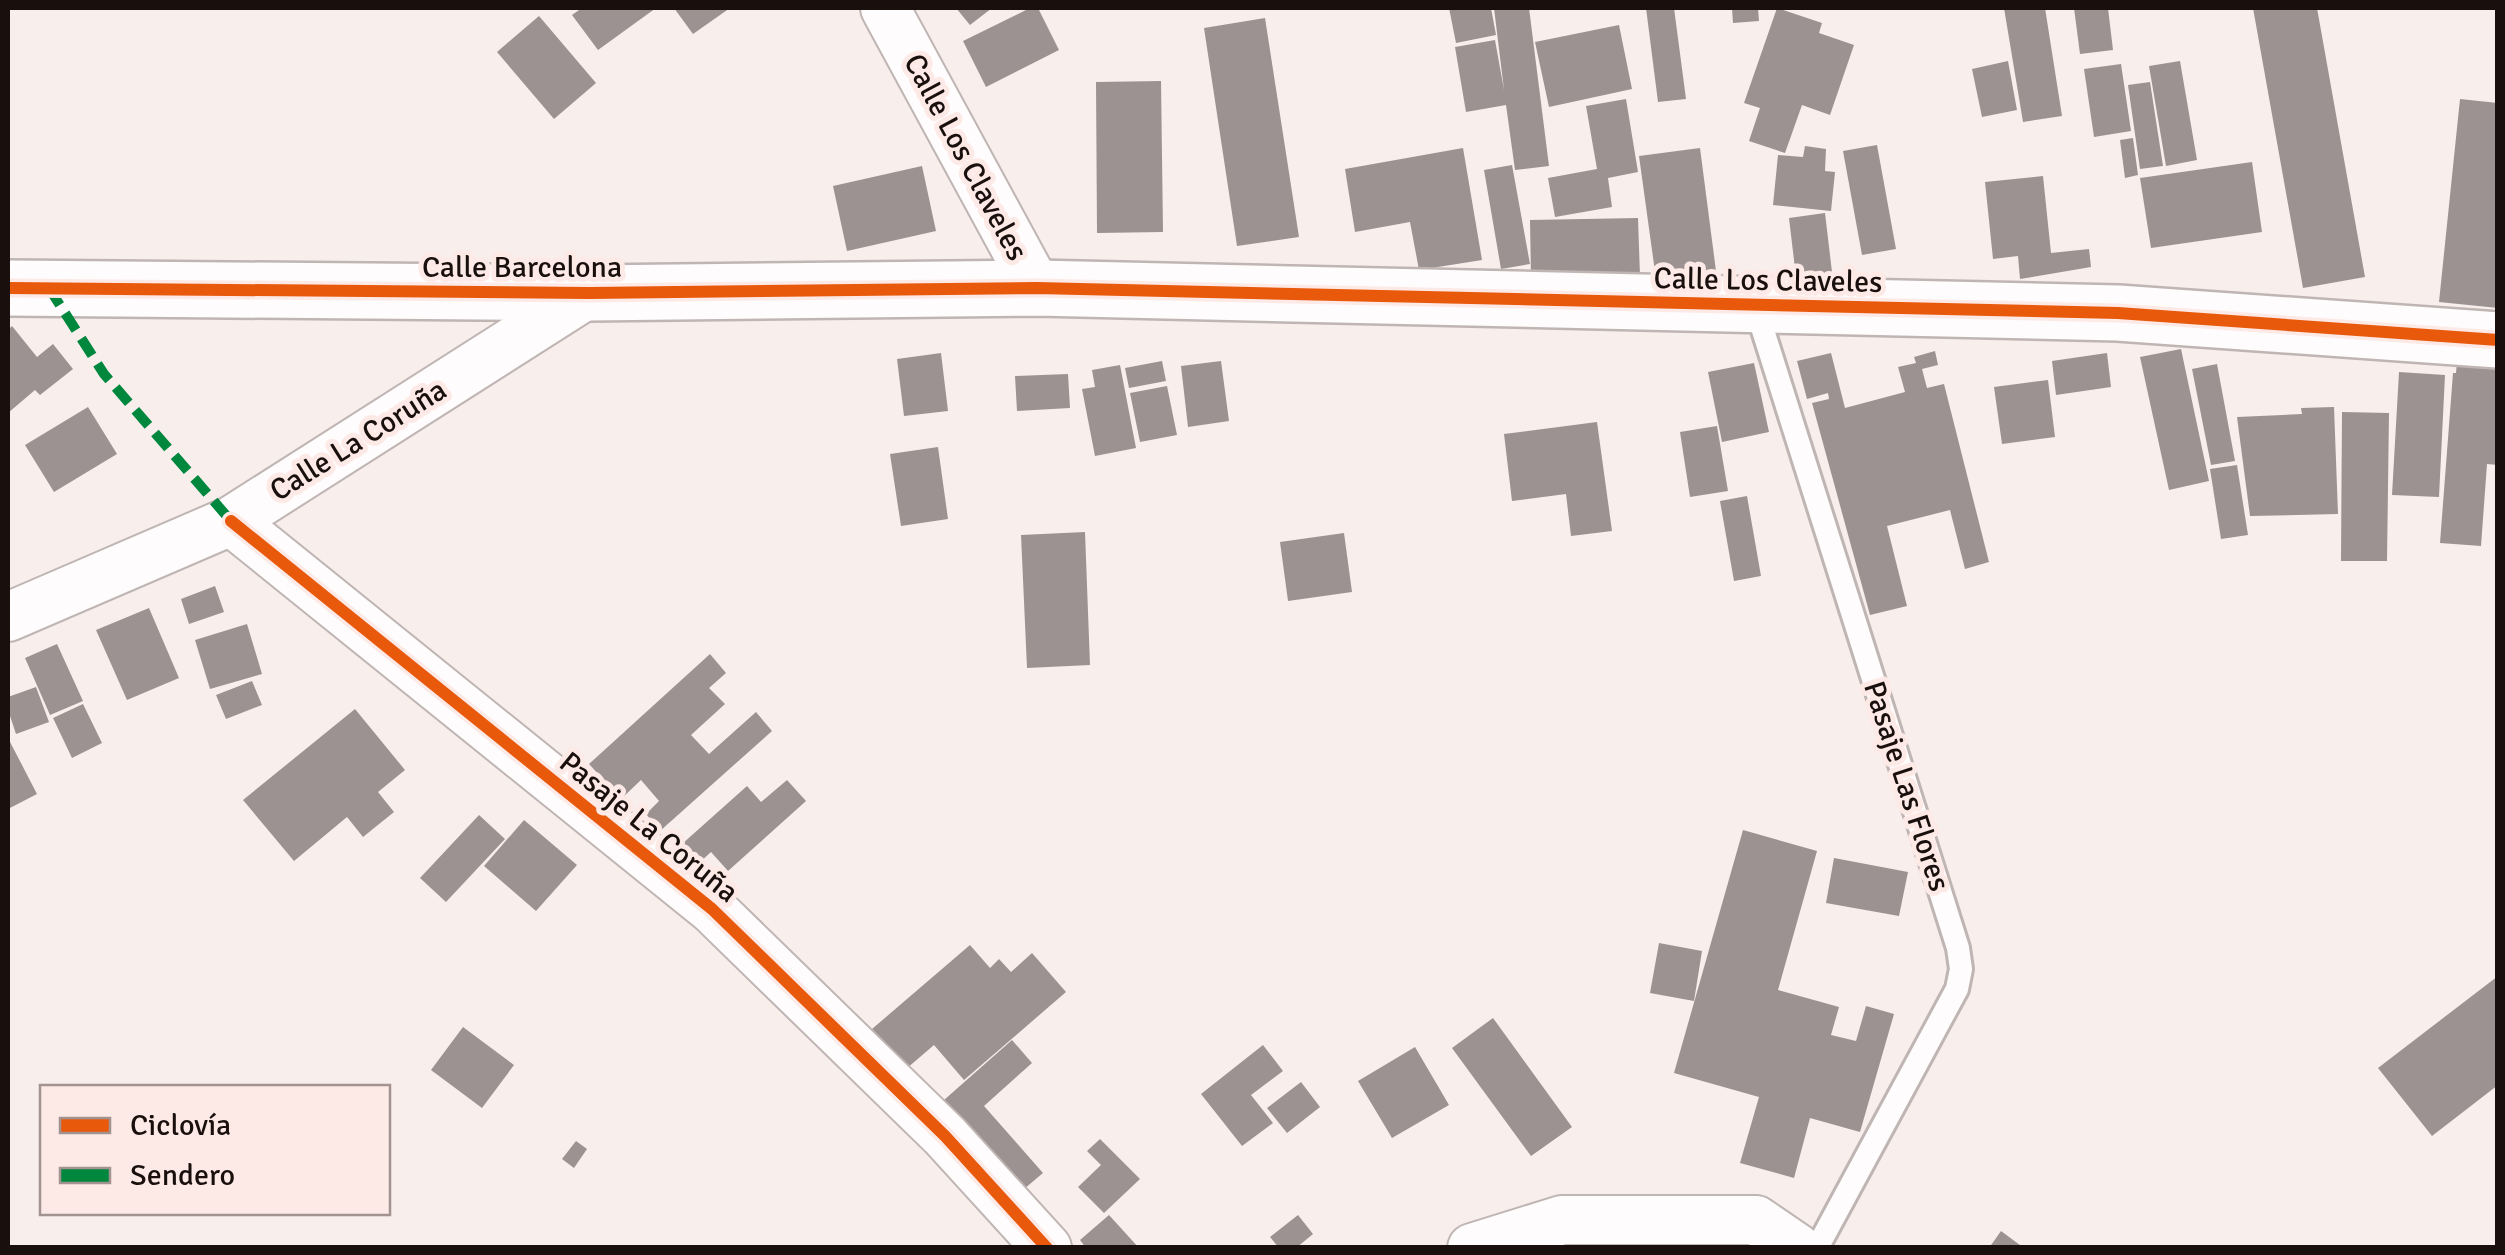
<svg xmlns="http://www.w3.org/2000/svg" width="2505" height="1255" viewBox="0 0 2505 1255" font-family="Signika,sans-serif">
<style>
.building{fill:#9d9292}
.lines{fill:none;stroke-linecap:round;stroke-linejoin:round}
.lane-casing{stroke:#bfb5b3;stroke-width:28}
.street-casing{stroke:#bfb5b3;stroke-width:52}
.secondary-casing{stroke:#bfb5b3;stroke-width:60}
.lane{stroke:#fefcfc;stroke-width:22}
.street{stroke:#fefcfc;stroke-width:48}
.secondary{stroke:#fefcfc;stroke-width:55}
.quiet{stroke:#00873e;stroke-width:10;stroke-dasharray:20 10;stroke-linecap:butt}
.cycleway-casing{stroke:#fdeae7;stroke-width:19}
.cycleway{stroke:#e8590c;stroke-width:12}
.labels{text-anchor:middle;stroke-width:10;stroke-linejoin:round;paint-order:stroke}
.street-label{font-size:30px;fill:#190f0d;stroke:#fdeae7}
</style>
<rect width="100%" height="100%" fill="#f8eeec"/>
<!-- building -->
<path class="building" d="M 582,8 L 656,8 L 598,50 L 572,15 Z
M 674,8 L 730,8 L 693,34 Z
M 956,8 L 992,8 L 970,25 Z
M 1030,8 L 1038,8 L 1059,50 L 986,87 L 963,41 Z
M 1449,8 L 1491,8 L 1496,35 L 1456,43 Z
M 1494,8 L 1529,8 L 1549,166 L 1515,170 L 1506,105 L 1466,112 L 1455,47 L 1495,40 L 1504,90 Z
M 1646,8 L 1674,8 L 1686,99 L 1658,102 Z
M 1732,8 L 1758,8 L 1759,21 L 1733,23 Z
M 1777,8 L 1822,23 L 1819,33 L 1854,45 L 1830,115 L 1802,105 L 1785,153 L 1749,141 L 1760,108 L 1744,103 Z
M 2004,8 L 2045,8 L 2062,116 L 2023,122 Z
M 2074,8 L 2108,8 L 2113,50 L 2080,54 Z
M 2253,8 L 2317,8 L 2365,277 L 2303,288 Z
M 539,16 L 596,83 L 554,119 L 497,52 Z
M 1265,18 L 1299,237 L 1237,246 L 1204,28 Z
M 1619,25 L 1632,89 L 1549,107 L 1535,42 Z
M 2008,61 L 2017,110 L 1982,117 L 1972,69 Z
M 2180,61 L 2197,160 L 2166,166 L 2149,66 Z
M 2121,64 L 2131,131 L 2094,137 L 2084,69 Z
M 1161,81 L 1163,232 L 1097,233 L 1096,82 Z
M 2150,82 L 2163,166 L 2140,169 L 2128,85 Z
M 1626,99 L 1638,172 L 1608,178 L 1612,207 L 1555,217 L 1548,178 L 1597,169 L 1586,106 Z
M 2460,99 L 2498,103 L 2498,308 L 2439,302 Z
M 2133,138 L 2138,175 L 2125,178 L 2120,140 Z
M 1877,145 L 1896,249 L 1862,255 L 1843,151 Z
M 1805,146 L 1826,149 L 1825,171 L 1835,172 L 1831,211 L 1773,205 L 1778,155 L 1803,157 Z
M 1463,148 L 1482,260 L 1419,270 L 1410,222 L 1355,232 L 1345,169 Z
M 1700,148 L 1716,271 L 1656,279 L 1639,156 Z
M 2252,162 L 2262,232 L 2151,248 L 2140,178 Z
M 1512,165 L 1530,264 L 1501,269 L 1484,170 Z
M 922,166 L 936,231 L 847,251 L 833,186 Z
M 2043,176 L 2051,253 L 2089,249 L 2091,267 L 2020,279 L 2018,256 L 1993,259 L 1985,182 Z
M 1825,213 L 1832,272 L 1796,277 L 1789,218 Z
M 1638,218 L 1640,276 L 1531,278 L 1530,220 Z
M 12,326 L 37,357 L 53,344 L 73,369 L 40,395 L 35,390 L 8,413 L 8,330 Z
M 2181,349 L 2209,481 L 2169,490 L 2140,357 Z
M 1935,351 L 1938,365 L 1922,369 L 1927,388 L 1944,384 L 1989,562 L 1965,569 L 1950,510 L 1887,526 L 1907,606 L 1870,615 L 1812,403 L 1829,399 L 1828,393 L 1807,399 L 1797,361 L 1831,353 L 1845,408 L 1905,392 L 1898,367 L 1916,363 L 1914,357 Z
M 941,353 L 948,411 L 904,416 L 897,359 Z
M 2107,353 L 2111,387 L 2056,395 L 2052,361 Z
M 1162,361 L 1166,381 L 1129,388 L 1125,368 Z
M 1221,361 L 1229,421 L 1188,427 L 1181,366 Z
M 2457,361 L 2498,364 L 2498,465 L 2487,464 L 2481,546 L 2440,543 L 2453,373 L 2456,373 Z
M 1754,363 L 1769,432 L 1722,442 L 1708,372 Z
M 2217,364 L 2235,461 L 2211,465 L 2192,369 Z
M 1120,365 L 1136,448 L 1095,456 L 1082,389 L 1095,387 L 1092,370 Z
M 2399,372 L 2445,375 L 2439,497 L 2392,495 Z
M 1068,374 L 1070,408 L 1017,411 L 1015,376 Z
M 2048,380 L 2055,437 L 2002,444 L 1994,387 Z
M 1167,386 L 1177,435 L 1140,442 L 1130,393 Z
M 88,407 L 117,454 L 54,492 L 25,445 Z
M 2334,407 L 2338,514 L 2250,516 L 2237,417 L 2302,414 L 2301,408 Z
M 2342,412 L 2389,413 L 2387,561 L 2341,561 Z
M 1597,422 L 1612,531 L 1571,536 L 1566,494 L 1512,501 L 1504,434 Z
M 1717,426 L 1728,491 L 1690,497 L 1680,432 Z
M 938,447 L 948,519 L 901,526 L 890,454 Z
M 2237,465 L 2248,535 L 2221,539 L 2210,469 Z
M 1747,496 L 1761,576 L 1734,581 L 1720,501 Z
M 1085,532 L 1090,665 L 1027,668 L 1021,535 Z
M 1344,533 L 1352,592 L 1288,601 L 1280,542 Z
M 215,586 L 224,612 L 189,624 L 181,599 Z
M 149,608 L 179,678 L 127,700 L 96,630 Z
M 247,624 L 262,674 L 210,689 L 195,640 Z
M 57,644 L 83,701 L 50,715 L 25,658 Z
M 710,654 L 726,673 L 709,688 L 725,704 L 691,735 L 709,754 L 756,712 L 772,731 L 660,831 L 646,814 L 659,801 L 641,780 L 621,799 L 589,764 Z
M 252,681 L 262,705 L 226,719 L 216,695 Z
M 36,687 L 49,722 L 16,734 L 8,710 L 8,697 Z
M 83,704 L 102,743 L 72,758 L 53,718 Z
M 355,709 L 405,770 L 378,792 L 394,812 L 363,837 L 347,817 L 294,861 L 243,800 Z
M 8,738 L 37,794 L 8,809 Z
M 787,780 L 806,801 L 728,871 L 711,852 L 699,863 L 682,844 L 747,786 L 761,802 Z
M 479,815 L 505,839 L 446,902 L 420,878 Z
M 524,820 L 577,865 L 536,911 L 484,866 Z
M 1743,830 L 1817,851 L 1778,990 L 1839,1007 L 1831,1035 L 1856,1041 L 1866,1006 L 1894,1014 L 1860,1132 L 1810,1118 L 1794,1178 L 1740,1163 L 1759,1097 L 1674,1073 Z
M 1834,858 L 1908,872 L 1899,916 L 1826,903 Z
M 1659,943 L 1702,951 L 1694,1001 L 1650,993 Z
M 970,945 L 990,968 L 999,959 L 1011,972 L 1032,953 L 1066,992 L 964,1080 L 934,1045 L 906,1069 L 872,1029 Z
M 2498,976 L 2498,1085 L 2432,1136 L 2378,1068 Z
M 1493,1018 L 1572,1127 L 1531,1156 L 1452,1048 Z
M 463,1027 L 514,1065 L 482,1108 L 431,1070 Z
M 1012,1040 L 1032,1063 L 984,1106 L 1043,1173 L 1024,1189 L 944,1100 Z
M 1263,1045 L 1283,1071 L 1251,1095 L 1273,1123 L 1242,1146 L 1201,1094 Z
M 1415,1047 L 1449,1105 L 1392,1138 L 1358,1081 Z
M 1301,1082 L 1320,1107 L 1287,1133 L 1267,1108 Z
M 1100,1139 L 1140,1179 L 1104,1213 L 1078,1187 L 1101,1165 L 1087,1151 Z
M 576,1141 L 587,1149 L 574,1168 L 562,1159 Z
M 1109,1215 L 1139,1248 L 1086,1248 L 1080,1240 Z
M 1298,1215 L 1313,1234 L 1296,1248 L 1279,1248 L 1270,1237 Z
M 2001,1231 L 2024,1248 L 1989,1248 Z"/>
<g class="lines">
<!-- lane casing -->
<g class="lane-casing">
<path id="lane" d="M 1755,305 L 1958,948 L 1961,969 L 1957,989 L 1817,1248"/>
</g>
<!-- street casing -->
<g class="street-casing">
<path id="street" d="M 885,8 L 1037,288
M 231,521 L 712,909 L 945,1136 L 1047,1248
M 8,617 L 231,521 L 589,293
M 1472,1248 L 1562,1220 L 1756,1220 L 1797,1248"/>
</g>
<!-- secondary casing -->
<g class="secondary-casing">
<path id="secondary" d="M 8,288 L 589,293 L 1037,288 L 2118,313 L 2498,340"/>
</g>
<!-- lane -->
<use href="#lane" class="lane"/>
<!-- street -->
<use href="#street" class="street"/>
<!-- secondary -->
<use href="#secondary" class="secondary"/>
<!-- quiet -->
<path class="quiet" d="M 49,288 L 104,374 L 231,521"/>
<!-- cycleway casing -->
<g class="cycleway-casing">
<path id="cycleway" d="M 8,288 L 589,293 L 1037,288 L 2118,313 L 2498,340
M 231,521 L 712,909 L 945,1136 L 1047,1248"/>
</g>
<!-- cycleway -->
<use href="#cycleway" class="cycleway"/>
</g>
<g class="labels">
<!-- street labels -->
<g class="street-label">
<text transform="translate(966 157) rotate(62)" y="10">Calle Los Claveles</text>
<text x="522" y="277">Calle Barcelona</text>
<text transform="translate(1768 280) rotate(1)" y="10">Calle Los Claveles</text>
<text transform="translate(358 440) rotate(-32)" y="10">Calle La Coruña</text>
<text transform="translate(1907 786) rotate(72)" y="10">Pasaje Las Flores</text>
<text transform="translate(649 827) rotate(39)" y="10">Pasaje La Coruña</text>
</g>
</g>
<!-- border -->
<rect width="2505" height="1255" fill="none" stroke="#190f0d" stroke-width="20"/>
<!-- legend -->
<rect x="40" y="1085" width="350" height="130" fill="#fdeae7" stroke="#a29290" stroke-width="2.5"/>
<rect x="60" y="1118" width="50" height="15" fill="#e8590c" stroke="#a29290" stroke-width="2.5"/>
<text x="130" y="1135" font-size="30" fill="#190f0d">Ciclovía</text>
<rect x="60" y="1168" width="50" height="15" fill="#00873e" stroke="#a29290" stroke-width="2.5"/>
<text x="130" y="1185" font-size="30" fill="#190f0d">Sendero</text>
</svg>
